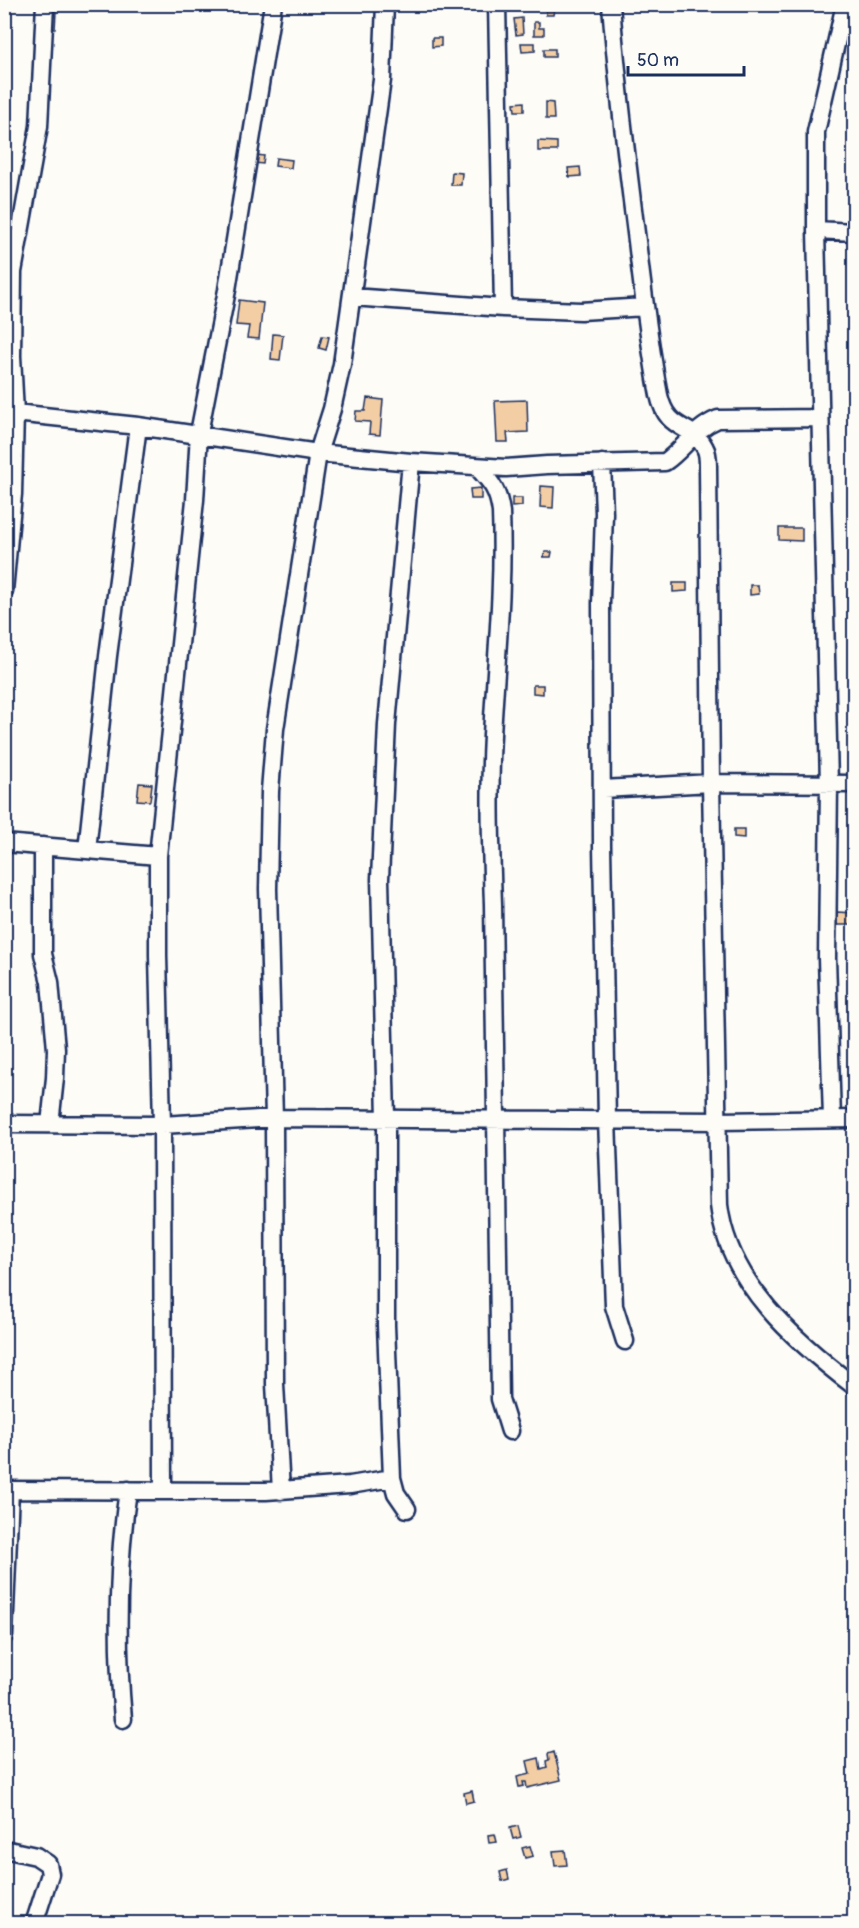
<svg xmlns="http://www.w3.org/2000/svg" width="859" height="1928" viewBox="0 0 859 1928" font-family="Pangolin,sans-serif">
<style>
.building{fill:#f3cda3;stroke:#1b2f5e;stroke-width:1.5}
.lines{fill:none;stroke-linecap:round;stroke-linejoin:round}
.minor-casing{stroke:#1b2f5e;stroke-width:21}
.minor{stroke:#fdfcf7;stroke-width:16}
</style>
<rect width="100%" height="100%" fill="#fdfcf7"/>
<filter id="ink" filterUnits="userSpaceOnUse"><feTurbulence type="fractalNoise" baseFrequency=".0167" numOctaves="2"/><feDisplacementMap in="SourceGraphic" scale="12" xChannelSelector="R" yChannelSelector="G"/><feConvolveMatrix kernelMatrix="1 2 1 2 8 2 1 2 1" color-interpolation-filters="sRGB"/></filter>
<g filter="url(#ink)">
<!-- building -->
<path class="building" d="M 546,10 L 554,10 L 553,15 L 546,15 Z
M 47,12 L 56,12 L 55,29 L 46,29 Z
M 522,18 L 523,34 L 516,35 L 514,19 Z
M 534,22 L 539,22 L 539,28 L 544,28 L 544,35 L 534,35 Z
M 432,38 L 441,38 L 441,46 L 432,47 Z
M 521,43 L 535,43 L 535,51 L 522,52 Z
M 544,49 L 555,49 L 555,57 L 544,57 Z
M 524,102 L 524,111 L 515,111 L 514,103 Z
M 546,102 L 553,103 L 554,119 L 546,119 Z
M 538,141 L 557,142 L 557,151 L 538,151 Z
M 256,155 L 264,156 L 263,164 L 255,163 Z
M 276,158 L 292,160 L 291,168 L 275,166 Z
M 580,167 L 581,176 L 569,177 L 568,168 Z
M 452,172 L 462,173 L 461,185 L 451,185 Z
M 239,300 L 263,303 L 259,339 L 247,338 L 249,326 L 236,325 Z
M 273,334 L 283,335 L 280,360 L 271,359 Z
M 322,336 L 329,337 L 326,350 L 319,348 Z
M 367,398 L 383,400 L 380,435 L 369,434 L 370,422 L 355,421 L 356,411 L 365,411 Z
M 527,400 L 528,432 L 507,433 L 508,442 L 497,442 L 495,401 Z
M 541,486 L 554,487 L 553,508 L 540,507 Z
M 481,488 L 481,499 L 471,499 L 470,489 Z
M 512,498 L 522,498 L 522,506 L 512,507 Z
M 779,528 L 802,528 L 802,541 L 779,540 Z
M 851,532 L 854,532 L 854,557 L 849,557 Z
M 545,552 L 552,552 L 551,557 L 543,557 Z
M 673,583 L 687,583 L 687,591 L 673,592 Z
M 750,585 L 758,585 L 759,594 L 750,595 Z
M 533,685 L 543,685 L 543,694 L 533,693 Z
M 139,783 L 152,784 L 150,801 L 137,800 Z
M 734,829 L 744,829 L 744,838 L 734,837 Z
M 837,912 L 854,913 L 854,925 L 837,925 Z
M 554,1752 L 561,1780 L 527,1788 L 526,1782 L 523,1782 L 524,1786 L 519,1787 L 517,1777 L 530,1774 L 527,1761 L 539,1758 L 541,1770 L 547,1768 L 546,1761 L 549,1760 L 548,1754 Z
M 472,1791 L 474,1801 L 466,1803 L 464,1793 Z
M 518,1826 L 521,1837 L 513,1839 L 510,1828 Z
M 495,1834 L 497,1842 L 489,1843 L 488,1835 Z
M 530,1846 L 533,1856 L 525,1858 L 522,1848 Z
M 565,1850 L 567,1865 L 555,1866 L 553,1851 Z
M 507,1870 L 509,1879 L 502,1881 L 500,1872 Z"/>
<g class="lines">
<!-- minor casing -->
<g class="minor-casing">
<path id="minor" d="M 497,4 L 503,308
M 611,4 C 617,84 627,162 637,241 C 643,292 649,344 659,395 C 667,433 693,423 705,448 C 708,453 708,460 708,466 L 711,783 L 719,1205 C 728,1283 795,1341 854,1386
M 816,230 L 854,232
M 352,297 L 503,308 L 581,311 L 645,307
M 15,413 L 138,426 L 318,453 L 411,462 L 506,468 L 547,465 L 665,462 C 684,449 695,428 718,419 L 820,418
M 602,463 L 604,513 L 601,603 L 602,846 L 607,1120 L 614,1306 L 625,1341
M 477,467 C 492,483 498,490 501,512 C 504,587 496,661 492,735 C 489,792 491,848 493,904 L 500,1399 L 510,1431
M 4,591 L 13,494 L 15,413 L 12,356 L 13,272 L 39,126 L 45,4
M 603,789 L 711,783 L 854,784
M 4,843 L 158,856
M 43,846 L 43,954 L 50,982 L 56,1049 L 55,1078 L 50,1124
M 87,850 L 108,656 L 138,426
M 832,1119 L 827,958 L 829,784 L 816,230 L 816,132 L 845,4
M 4,1124 L 162,1125 L 274,1118 L 719,1121 L 854,1119
M 4,1490 L 266,1491 L 350,1485 L 392,1478
M 163,1491 L 162,1125 L 158,955 L 158,856 L 195,500 L 199,433 L 227,290 L 273,4
M 281,1491 L 275,1384 L 274,1118 L 268,889 L 270,791 L 275,729 L 318,453 L 332,409 L 342,364 L 382,80 L 385,4
M 407,1509 L 396,1493 L 392,1478 L 386,1325 L 386,1118 L 380,879 L 387,724 L 411,462
M 4,1636 L 10,1490
M 123,1719 C 116,1642 117,1567 128,1490
M 4,1849 L 36,1856 L 48,1864 L 50,1874 L 34,1924"/>
</g>
<!-- minor -->
<use href="#minor" class="minor"/>
</g>
</g>
<!-- margin -->
<rect width="859" height="1928" fill="none" stroke="#fdfcf7" stroke-width="24"/>
<rect x="12" y="12" width="835" height="1904" fill="none" stroke="#1b2f5e" stroke-width="2" filter="url(#ink)"/>
<!-- scale -->
<path d="M628 66v9h116v-9" fill="none" stroke="#1b2f5e" stroke-width="3"/>
<text x="637" y="66" font-size="18" fill="#1b2f5e" stroke="#fdfcf7" stroke-width="4.5" paint-order="stroke">50 m</text>
</svg>
